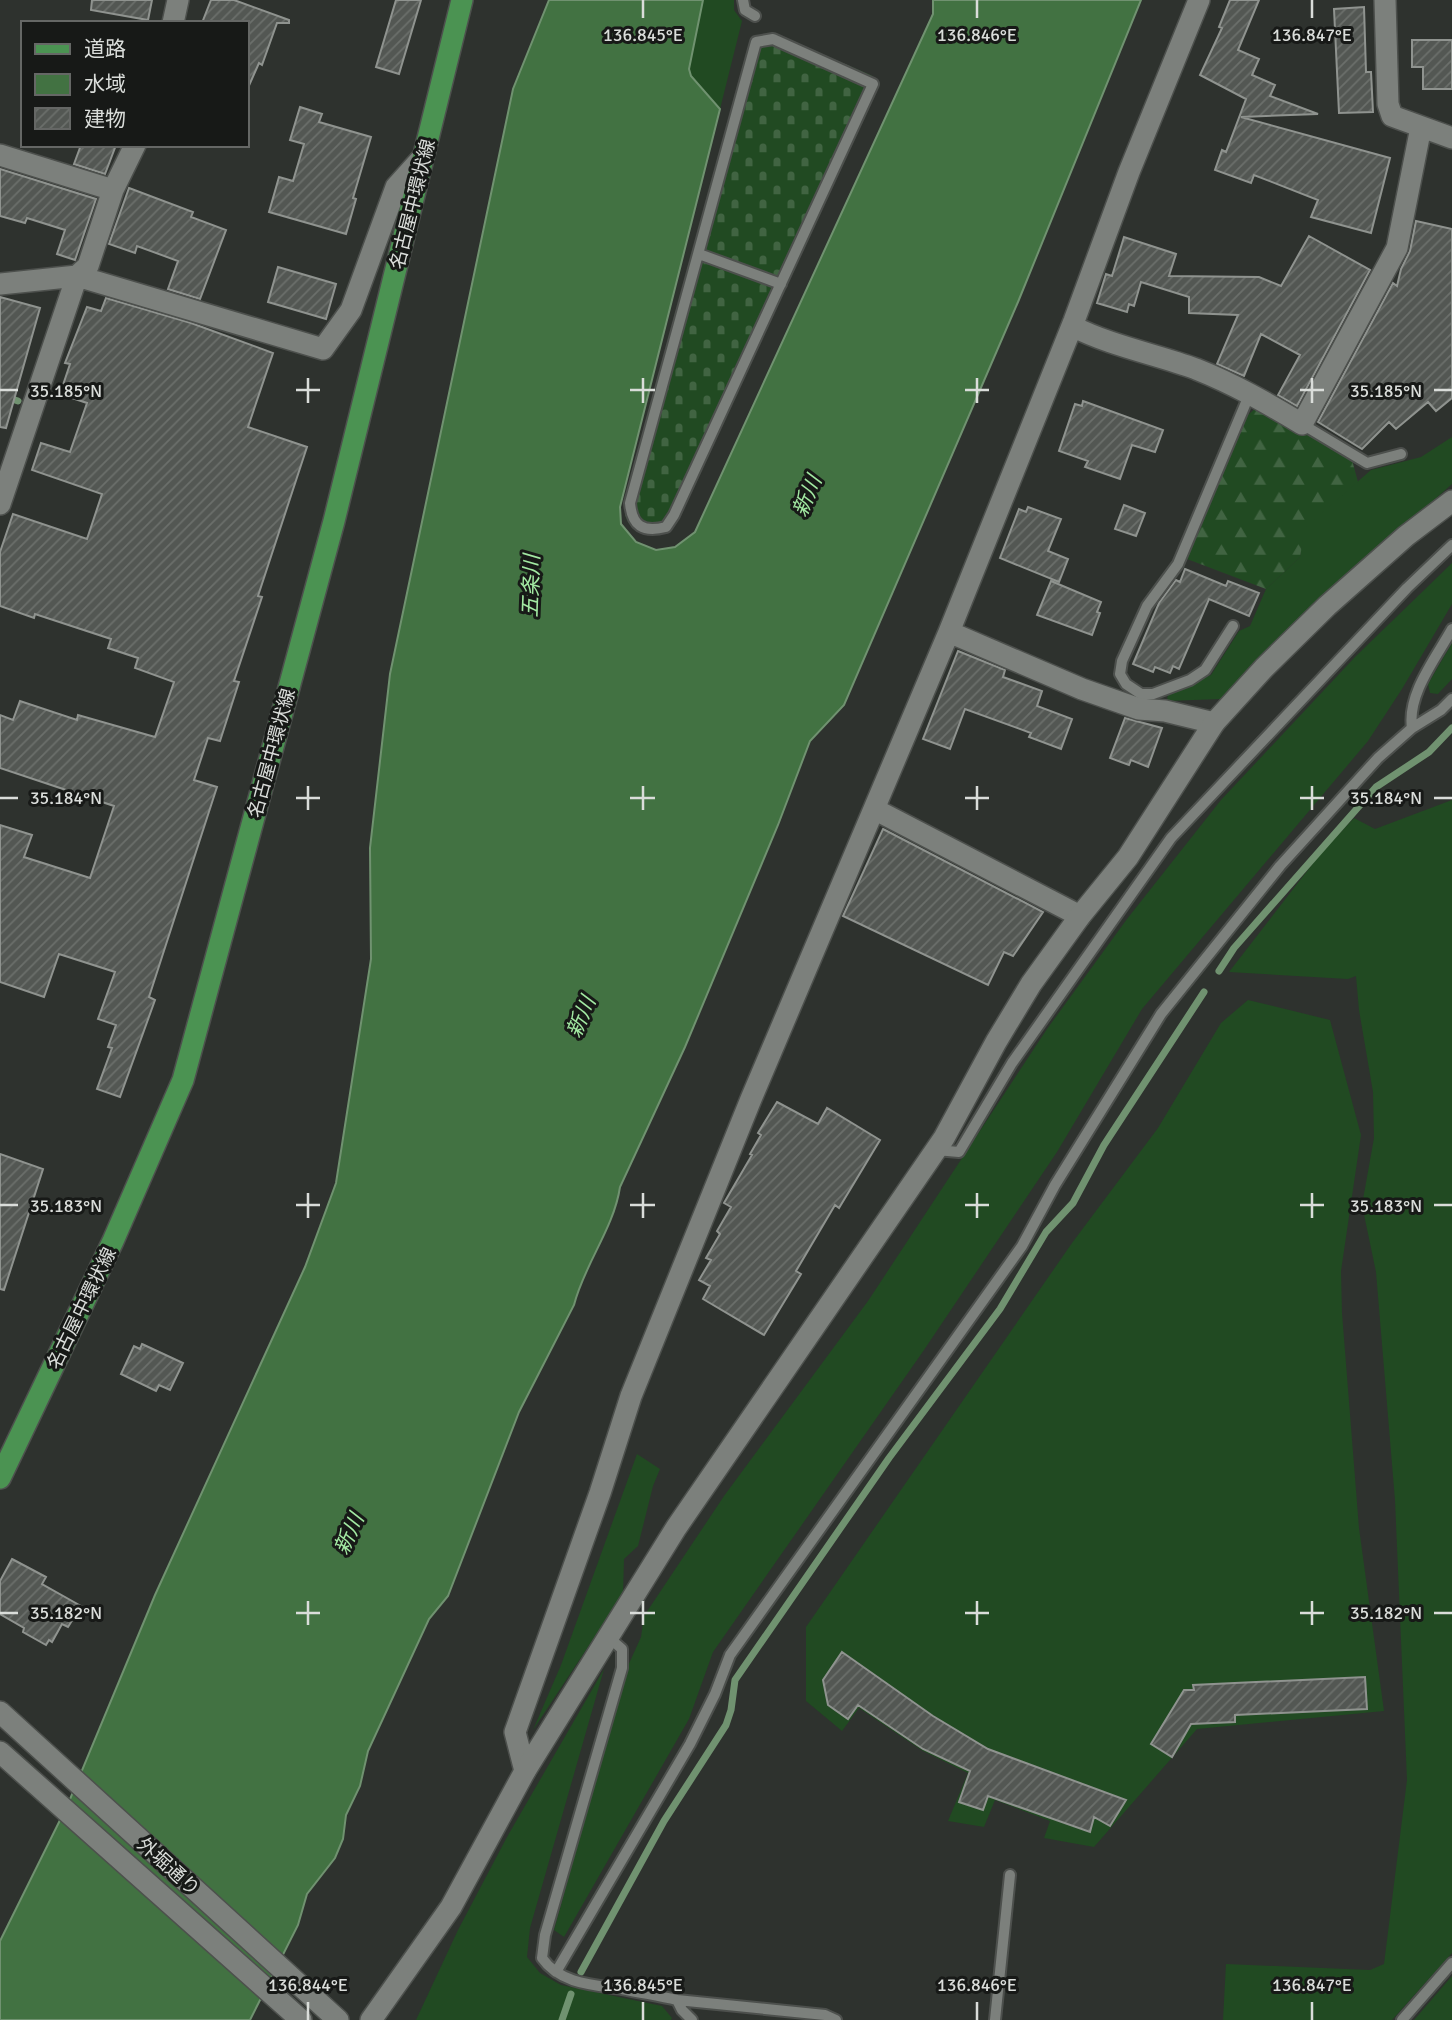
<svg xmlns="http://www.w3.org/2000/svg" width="1452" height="2020" viewBox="0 0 1452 2020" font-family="Signika,'Noto Sans JP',sans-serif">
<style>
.grass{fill:#214a22}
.forest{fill:url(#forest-firs)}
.cemetery{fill:url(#cemetery-stones)}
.water{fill:#427242;stroke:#709270;stroke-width:2}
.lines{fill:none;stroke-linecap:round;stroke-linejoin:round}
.stream{stroke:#709270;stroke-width:7}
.building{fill:url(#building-hatch);stroke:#8f938f;stroke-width:2}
.lane-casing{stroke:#4d504d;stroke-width:14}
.street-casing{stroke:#4d504d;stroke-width:24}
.secondary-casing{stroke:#4d504d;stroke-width:24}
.primary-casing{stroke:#4d504d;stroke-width:24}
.lane{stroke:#7c807c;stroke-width:10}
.street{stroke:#7c807c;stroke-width:21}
.secondary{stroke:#7c807c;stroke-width:21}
.primary{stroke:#4b9352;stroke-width:21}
.ticks{fill:none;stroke:#daddda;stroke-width:2.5}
.labels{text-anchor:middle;stroke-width:6;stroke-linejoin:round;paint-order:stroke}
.street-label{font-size:19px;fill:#daddda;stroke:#171917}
.water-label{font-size:21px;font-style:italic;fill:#a3eaa3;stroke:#171917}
.ticks-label{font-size:18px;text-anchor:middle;fill:#daddda;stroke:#171917;stroke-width:6;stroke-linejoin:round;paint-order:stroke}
</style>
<defs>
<pattern id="forest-firs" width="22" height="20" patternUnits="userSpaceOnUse" patternTransform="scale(1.75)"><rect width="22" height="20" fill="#214a22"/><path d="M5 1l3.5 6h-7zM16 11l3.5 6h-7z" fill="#416442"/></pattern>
<pattern id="cemetery-stones" width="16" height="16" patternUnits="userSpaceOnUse" patternTransform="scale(1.75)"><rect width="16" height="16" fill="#214a22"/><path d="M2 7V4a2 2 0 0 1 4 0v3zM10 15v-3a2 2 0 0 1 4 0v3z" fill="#416442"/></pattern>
<pattern id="building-hatch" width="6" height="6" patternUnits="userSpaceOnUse" patternTransform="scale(1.75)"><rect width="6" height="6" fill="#535753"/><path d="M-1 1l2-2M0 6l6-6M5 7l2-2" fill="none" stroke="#6b6f6b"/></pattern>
</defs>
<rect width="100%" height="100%" fill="#2e322e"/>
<!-- grass -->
<path class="grass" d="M 703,0 L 734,0 L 734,10 L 742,21 L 720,109 L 691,76 L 689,69 Z
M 1452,437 L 1452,484 L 1325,597 L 1221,699 L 1167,701 L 1168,693 L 1211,675 L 1239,631 L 1250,626 L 1266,589 L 1300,557 L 1304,528 L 1371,470 L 1421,457 Z
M 1452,563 L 1452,604 L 1402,689 L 1368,741 L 1142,1009 L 1057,1152 L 924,1350 L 713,1652 L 689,1719 L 564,1937 L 554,1930 L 627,1668 L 641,1637 L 644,1616 L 724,1496 L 868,1301 L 1047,1029 L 1127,919 L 1221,800 L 1355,657 Z
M 1452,643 L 1452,679 L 1438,694 L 1430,693 L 1428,684 Z
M 1452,800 L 1452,1953 L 1392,2020 L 1223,2020 L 1226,1964 L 1370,1970 L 1384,1964 L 1407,1780 L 1395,1500 L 1376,1272 L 1362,1205 L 1374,1138 L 1373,1092 L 1359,1010 L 1356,976 L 1348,979 L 1229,972 L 1321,853 L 1354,818 L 1375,829 Z
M 1248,1000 L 1330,1020 L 1361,1135 L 1341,1271 L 1342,1313 L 1359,1528 L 1384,1711 L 1197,1729 L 1094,1847 L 1044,1838 L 1050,1821 L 995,1800 L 984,1827 L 948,1821 L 968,1773 L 923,1751 L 859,1708 L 842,1731 L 806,1701 L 806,1627 L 1072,1243 L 1158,1128 L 1221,1023 Z
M 637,1454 L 660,1469 L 653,1486 L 638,1546 L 624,1559 L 623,1594 L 533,1730 L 561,1665 Z
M 604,1669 L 530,1928 L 527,1957 L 540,1973 L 561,1985 L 662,2006 L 672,2018 L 671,2020 L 416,2020 L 458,1930 L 507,1837 Z
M 1452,1976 L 1452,2020 L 1414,2020 Z"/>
<!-- forest -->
<path class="forest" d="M 1258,406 L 1352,460 L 1358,482 L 1305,528 L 1300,557 L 1266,589 L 1187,559 L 1248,415 Z"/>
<!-- cemetery -->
<path class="cemetery" d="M 774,34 L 871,75 L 880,83 L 679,518 C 676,522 672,529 668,532 C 655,539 633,534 627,520 C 624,515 625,508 625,503 L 752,37 Z"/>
<!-- water -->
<path class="water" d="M 549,0 L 703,0 L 689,69 L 691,76 L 720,109 L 620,507 L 621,524 L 636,542 L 656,550 L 675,547 L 695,532 L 933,14 L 933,0 L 1141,0 L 1018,302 L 844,705 L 810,741 L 778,825 L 685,1047 L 620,1187 C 614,1228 584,1265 574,1305 L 519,1412 L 448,1596 L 429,1619 L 368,1751 L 360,1786 L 346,1815 L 343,1839 L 335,1858 L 307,1894 L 298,1925 L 250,2020 L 0,2020 L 0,1941 L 68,1804 L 155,1595 L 305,1267 L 336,1183 L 371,959 L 370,848 L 390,674 L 513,89 Z"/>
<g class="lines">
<!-- stream -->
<path class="stream" d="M 0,395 L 18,401
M 1219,971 L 1234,948 L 1376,787 L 1429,752 L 1452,728
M 581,1972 L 664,1821 L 726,1725 L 731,1710 L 735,1680 L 889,1458 L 1000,1309 L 1046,1232 L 1073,1203 L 1104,1145 L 1204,992
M 562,2020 L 571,1994"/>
</g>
<!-- building -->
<path class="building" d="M 92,0 L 152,0 L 148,20 L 91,10 Z
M 211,0 L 234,0 L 289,20 L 289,23 L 277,23 L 262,65 L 259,63 L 247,90 L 247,23 L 202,23 Z
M 396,0 L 421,0 L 399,74 L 376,67 Z
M 1230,0 L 1259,0 L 1238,50 L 1259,59 L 1252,75 L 1275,85 L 1270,96 L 1318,114 L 1241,117 L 1390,158 L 1371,233 L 1311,217 L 1318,200 L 1254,175 L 1251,183 L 1215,170 L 1222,150 L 1226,152 L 1246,99 L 1200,75 L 1222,28 L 1219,27 Z
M 1364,7 L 1366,72 L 1371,72 L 1373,112 L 1339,113 L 1334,9 Z
M 1412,40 L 1452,40 L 1452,89 L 1423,89 L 1423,67 L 1412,67 Z
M 300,107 L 322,114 L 319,122 L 371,137 L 353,198 L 356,199 L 346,234 L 269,212 L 279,177 L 293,181 L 304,144 L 290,140 Z
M 81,145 L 116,145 L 105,174 L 74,164 Z
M 0,169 L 96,199 L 75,260 L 57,254 L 65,230 L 27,218 L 25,223 L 0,216 Z
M 129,188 L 193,212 L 191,217 L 226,230 L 200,299 L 168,289 L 178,261 L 137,246 L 135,253 L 109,244 Z
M 1416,221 L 1452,229 L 1452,398 L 1436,411 L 1428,402 L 1396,429 L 1389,422 L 1362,449 L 1318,422 L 1393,283 L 1397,286 L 1401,269 L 1410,251 Z
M 1309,236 L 1370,270 L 1297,406 L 1278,395 L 1300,355 L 1261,334 L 1244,376 L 1217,364 L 1238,315 L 1189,313 L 1189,297 L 1141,282 L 1134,306 L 1129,304 L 1127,312 L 1097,303 L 1106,274 L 1112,276 L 1124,237 L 1176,254 L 1169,276 L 1259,277 L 1281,286 Z
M 278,267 L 336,284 L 326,319 L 268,302 Z
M 0,297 L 40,308 L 6,428 L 0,427 Z
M 106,298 L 191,323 L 273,353 L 248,427 L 307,447 L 258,596 L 262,597 L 234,681 L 239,682 L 220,741 L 208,738 L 194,780 L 217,787 L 149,997 L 155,1000 L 120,1097 L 97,1089 L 112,1048 L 108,1047 L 116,1025 L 98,1019 L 115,972 L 59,954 L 44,997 L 0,982 L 0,825 L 32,835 L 24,857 L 90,878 L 114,806 L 0,768 L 0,715 L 13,720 L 20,701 L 77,720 L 78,715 L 155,737 L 174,682 L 135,668 L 138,658 L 108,648 L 111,639 L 35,614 L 34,618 L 0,606 L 0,552 L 13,514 L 87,539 L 102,494 L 32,470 L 41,443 L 70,452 L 87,403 L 60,394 L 70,364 L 65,363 L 87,307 L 101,311 Z
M 1083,401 L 1163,430 L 1155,452 L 1132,445 L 1120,479 L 1085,467 L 1088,461 L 1059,451 L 1075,404 L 1082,406 Z
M 1124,505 L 1145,513 L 1136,536 L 1115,529 Z
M 1028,507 L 1061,519 L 1048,551 L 1068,559 L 1059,582 L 1000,558 L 1019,509 L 1026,512 Z
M 1185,569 L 1226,586 L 1228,581 L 1259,593 L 1249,616 L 1209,599 L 1179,669 L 1173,666 L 1170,673 L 1155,667 L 1153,672 L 1133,664 L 1159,603 L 1176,580 L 1180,582 Z
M 1051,581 L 1101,602 L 1097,612 L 1100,613 L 1092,635 L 1037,615 Z
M 958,651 L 1005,670 L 1003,677 L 1042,691 L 1037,706 L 1072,719 L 1061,749 L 1029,737 L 1031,733 L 965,709 L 950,749 L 923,739 Z
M 1125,718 L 1162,728 L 1148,767 L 1131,760 L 1129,765 L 1110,758 Z
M 883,829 L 1043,912 L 1013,956 L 1004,952 L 988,985 L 843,916 Z
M 777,1102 L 818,1124 L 827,1108 L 880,1140 L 839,1208 L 835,1205 L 796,1271 L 801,1274 L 764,1335 L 703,1299 L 710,1286 L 699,1280 L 711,1260 L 706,1258 L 720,1234 L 717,1231 L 731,1207 L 724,1203 L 752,1155 L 750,1154 L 761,1135 L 758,1133 Z
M 0,1154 L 43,1169 L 4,1290 L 0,1289 Z
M 142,1344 L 183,1363 L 170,1390 L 159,1385 L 156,1391 L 121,1374 L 134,1346 L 140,1349 Z
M 12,1559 L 46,1577 L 42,1584 L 81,1606 L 68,1627 L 62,1624 L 52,1642 L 49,1640 L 46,1645 L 23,1632 L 24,1628 L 0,1614 L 0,1581 Z
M 842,1652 L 933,1716 L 988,1749 L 1126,1800 L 1110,1826 L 1094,1817 L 1090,1832 L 988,1796 L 983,1810 L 959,1802 L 970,1771 L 923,1749 L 858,1705 L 848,1719 L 828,1705 L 823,1680 Z
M 1365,1677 L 1367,1709 L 1235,1715 L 1235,1722 L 1191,1724 L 1172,1757 L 1151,1744 L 1184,1690 L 1194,1690 L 1193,1685 Z"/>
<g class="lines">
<!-- lane casing -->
<g class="lane-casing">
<path id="lane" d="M 743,0 L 745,10 L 755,16
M 773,39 L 873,84 L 674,515 L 666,527 C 643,533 632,526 630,503 L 756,42 Z
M 699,254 L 781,284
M 1302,424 L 1367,463 L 1401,454
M 1233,626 L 1205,670 L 1190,680 L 1153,694 L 1141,694 L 1126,684 L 1120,674 L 1122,661 L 1147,606 L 1178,564 L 1250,393
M 1452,629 C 1436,658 1407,694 1412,728 L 1441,710 L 1452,699
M 936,1150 L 959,1152 L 1012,1063 L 1171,838 L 1407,588 L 1452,545
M 607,1636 L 622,1649 L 622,1668 L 545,1935 L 542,1958 C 560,1984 594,1985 622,1989 C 641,1993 659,1996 677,2000 L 682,2010 L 692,2020
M 556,1972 L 690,1744 L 715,1694 L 730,1655 L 1022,1246 L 1055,1185 L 1161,1014 L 1280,866 L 1378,758 L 1412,728
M 677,2000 L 825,2015 L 836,2020
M 995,2020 L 1010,1875
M 1402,2020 L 1452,1963"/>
</g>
<!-- street casing -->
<g class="street-casing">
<path id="street" d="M 1385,0 L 1388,104 L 1392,116 L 1452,138
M 173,23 L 178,0
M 0,155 L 113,190
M 0,284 L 77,276 L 323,349 L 351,310 L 396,187 L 423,157
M 1072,326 C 1111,346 1155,354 1196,369 C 1234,384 1267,403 1302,424 L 1397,248 L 1421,127
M 0,504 L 77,276 L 88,266 L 113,190 L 135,145
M 949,632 L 1082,689 L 1139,709 L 1165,711 L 1214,723
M 874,809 L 1080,916
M 525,1771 L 515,1732 L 600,1493 L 631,1396 L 751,1099 L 949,632 L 1074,321 L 1129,172 L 1199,0"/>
</g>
<!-- secondary casing -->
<g class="secondary-casing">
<path id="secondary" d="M 0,1712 L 338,2020
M 0,1752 L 301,2020
M 371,2020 L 451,1907 L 525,1771 L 676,1528 L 944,1138 L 996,1042 L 1031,984 L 1080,916 L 1128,857 L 1214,723 L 1264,668 L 1327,606 L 1406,536 L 1452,501"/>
</g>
<!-- primary casing -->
<g class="primary-casing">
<path id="primary" d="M 0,1478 L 113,1241 L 183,1080 L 334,521 L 462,0"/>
</g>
<!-- lane -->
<use href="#lane" class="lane"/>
<!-- street -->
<use href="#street" class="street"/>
<!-- secondary -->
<use href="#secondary" class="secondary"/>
<!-- primary -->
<use href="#primary" class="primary"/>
</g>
<!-- ticks -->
<path class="ticks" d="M 643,0 L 643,18M 977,0 L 977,18M 1312,0 L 1312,18M 308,378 L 308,403M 643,378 L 643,403M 977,378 L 977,403M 1312,378 L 1312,403M 0,390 L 18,390M 296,390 L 320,390M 630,390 L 655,390M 965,390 L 989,390M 1300,390 L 1324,390M 1434,390 L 1452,390M 308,786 L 308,810M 643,786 L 643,810M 977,786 L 977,810M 1312,786 L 1312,810M 0,798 L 18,798M 296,798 L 320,798M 630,798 L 655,798M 965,798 L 989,798M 1300,798 L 1324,798M 1434,798 L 1452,798M 308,1193 L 308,1218M 643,1193 L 643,1218M 977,1193 L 977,1218M 1312,1193 L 1312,1218M 0,1205 L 18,1205M 296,1205 L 320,1205M 630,1205 L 655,1205M 965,1205 L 989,1205M 1300,1205 L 1324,1205M 1434,1205 L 1452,1205M 308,1601 L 308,1625M 643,1601 L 643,1625M 977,1601 L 977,1625M 1312,1601 L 1312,1625M 0,1613 L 18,1613M 296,1613 L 320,1613M 630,1613 L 655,1613M 965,1613 L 989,1613M 1300,1613 L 1324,1613M 1434,1613 L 1452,1613M 308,2002 L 308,2020M 643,2002 L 643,2020M 977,2002 L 977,2020M 1312,2002 L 1312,2020"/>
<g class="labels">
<!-- street labels -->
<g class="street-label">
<text transform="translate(412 204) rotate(-76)" y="7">名古屋中環状線</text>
<text transform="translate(271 753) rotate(-75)" y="7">名古屋中環状線</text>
<text transform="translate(81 1308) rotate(-64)" y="7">名古屋中環状線</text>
<text transform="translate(169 1866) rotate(42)" y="7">外堀通り</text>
</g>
<!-- water labels -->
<g class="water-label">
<text transform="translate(807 496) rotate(-67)" y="7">新川</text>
<text transform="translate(531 586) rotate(-88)" y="7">五条川</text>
<text transform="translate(581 1017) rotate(-67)" y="7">新川</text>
<text transform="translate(349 1534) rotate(-66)" y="7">新川</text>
</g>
</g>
<g class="ticks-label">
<text x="643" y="41">136.845°E</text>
<text x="977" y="41">136.846°E</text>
<text x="1312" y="41">136.847°E</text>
<text x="66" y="397">35.185°N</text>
<text x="1386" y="397">35.185°N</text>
<text x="66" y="804">35.184°N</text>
<text x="1386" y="804">35.184°N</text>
<text x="66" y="1212">35.183°N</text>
<text x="1386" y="1212">35.183°N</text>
<text x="66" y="1619">35.182°N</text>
<text x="1386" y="1619">35.182°N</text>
<text x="308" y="1991">136.844°E</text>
<text x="643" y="1991">136.845°E</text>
<text x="977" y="1991">136.846°E</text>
<text x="1312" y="1991">136.847°E</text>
</g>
<!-- legend -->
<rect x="21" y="21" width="228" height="126" fill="#171917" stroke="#656765" stroke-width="2"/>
<rect x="35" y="44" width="35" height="10" fill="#4b9352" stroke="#656765" stroke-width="2"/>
<text x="84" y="56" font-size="21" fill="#daddda">道路</text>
<rect x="35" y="74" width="35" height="21" fill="#427242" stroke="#656765" stroke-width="2"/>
<text x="84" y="91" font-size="21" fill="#daddda">水域</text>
<rect x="35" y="108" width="35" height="21" fill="url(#building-hatch)" stroke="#656765" stroke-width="2"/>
<text x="84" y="126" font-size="21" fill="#daddda">建物</text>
</svg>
